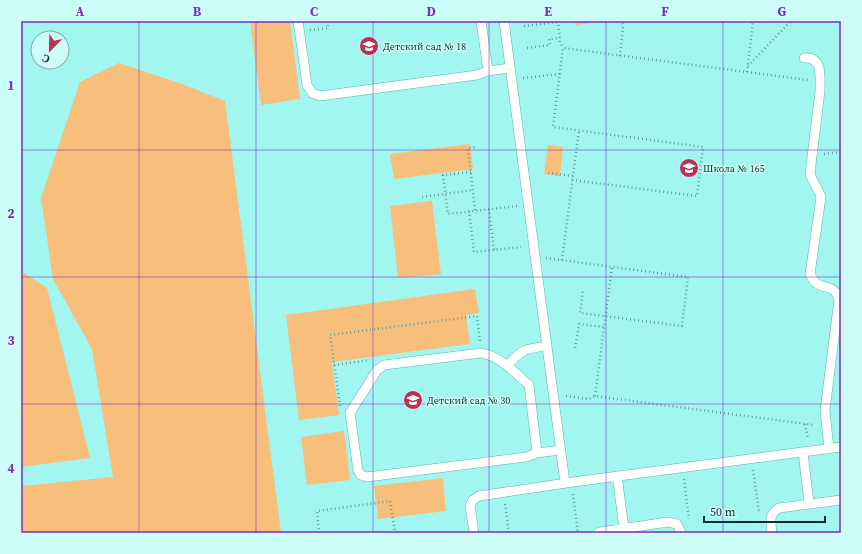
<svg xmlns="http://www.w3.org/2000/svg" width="862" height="554" viewBox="0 0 862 554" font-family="'Source Serif 4',serif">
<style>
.green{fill:#f8be7b}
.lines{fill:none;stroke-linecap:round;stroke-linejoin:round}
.lane-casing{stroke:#60b4af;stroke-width:10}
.path{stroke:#62a29e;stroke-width:2.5;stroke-dasharray:1 3;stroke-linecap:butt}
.lane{stroke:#fff;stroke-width:9}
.grid{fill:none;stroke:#7b2cbf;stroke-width:1;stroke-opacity:0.55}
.labels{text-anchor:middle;stroke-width:3;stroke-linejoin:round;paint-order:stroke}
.poi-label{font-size:10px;fill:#0c312f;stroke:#ccfdf8;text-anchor:start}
.neatline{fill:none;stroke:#7b2cbf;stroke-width:1.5}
.grid-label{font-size:13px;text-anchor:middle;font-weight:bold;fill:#7b2cbf}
</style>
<rect width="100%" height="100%" fill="#a2f6f0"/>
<!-- green -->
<path class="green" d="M 250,21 L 290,21 L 300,99 L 261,105 Z
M 575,21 L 608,21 L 575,25 Z
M 119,63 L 182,84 L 225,101 L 281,533 L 21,533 L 21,486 L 113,477 L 92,349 L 53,279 L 41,198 L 80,82 Z
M 470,144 L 473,169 L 394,179 L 390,154 Z
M 548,145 L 563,147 L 560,176 L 544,174 Z
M 432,201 L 441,274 L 398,278 L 390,206 Z
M 21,271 L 47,288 L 90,458 L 21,467 Z
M 475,289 L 479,313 L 466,315 L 470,344 L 332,362 L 339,415 L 299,420 L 286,315 Z
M 344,431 L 350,480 L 307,485 L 301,437 Z
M 443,478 L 446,511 L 378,519 L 374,486 Z"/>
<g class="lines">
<!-- lane casing -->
<g class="lane-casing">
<path id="lane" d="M 298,21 L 307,85 L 312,93 L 320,96 L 477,75 L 488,71 L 510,68
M 481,21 L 488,71
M 504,21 L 565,483
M 804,58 C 823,56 820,77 820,91 L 810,173 C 812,182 818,188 821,197 L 810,274 C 818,294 833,280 839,299 L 825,410 L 829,449
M 507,366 C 522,349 524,349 547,346
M 803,452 L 809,503
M 537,453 L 529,385 C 515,373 500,356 481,353 L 384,365 L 377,370 L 350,413 L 358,471 L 361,475 L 367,477 L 526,457 L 537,453 L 560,450
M 617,476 L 624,528
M 474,533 L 470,506 L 473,500 L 479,496 L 573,482 L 841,447
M 598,533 L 600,532 L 668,522 L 677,524 L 681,533
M 772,533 C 771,521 768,515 779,508 L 841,500"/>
</g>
<!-- path -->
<path class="path" d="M 558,21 L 560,42 L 563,48
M 524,26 L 558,22
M 310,30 L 328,28 L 327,21
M 527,48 L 550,45 L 549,39 L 560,38
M 620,56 L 623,28 L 622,21
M 748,66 L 791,21
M 747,72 L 753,21
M 523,78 L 560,74
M 824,154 L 841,152
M 471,172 L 443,175 L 448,214 L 517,206
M 548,173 L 573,176
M 572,180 L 697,196 L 703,147 L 553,127 L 563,48 L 808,80
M 422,197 L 473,190
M 489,209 L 494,250
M 475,210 L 468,148 L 477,147
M 469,211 L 474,252 L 521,247
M 546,258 L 688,277 L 682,326 L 580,313 L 583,289
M 562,260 L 579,130
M 575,348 L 579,324 L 604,327
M 334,365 L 370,360
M 566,396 L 589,399 L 595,396 L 814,425
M 595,396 L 612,267
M 340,406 L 330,335 L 477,316 L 480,341
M 805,424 L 808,439
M 753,470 L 759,512
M 684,479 L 689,519
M 573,494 L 578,533
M 505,504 L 509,533
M 319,533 L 317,511 L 390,501 L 395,533"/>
<!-- lane -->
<use href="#lane" class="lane"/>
</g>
<!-- grid -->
<path class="grid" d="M 139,21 L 139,533M 256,21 L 256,533M 373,21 L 373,533M 489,21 L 489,533M 606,21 L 606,533M 723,21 L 723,533M 21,150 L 841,150M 21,277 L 841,277M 21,404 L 841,404"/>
<!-- icons -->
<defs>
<g id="school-disc" transform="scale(1)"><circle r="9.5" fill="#be2f56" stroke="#ccfdf8"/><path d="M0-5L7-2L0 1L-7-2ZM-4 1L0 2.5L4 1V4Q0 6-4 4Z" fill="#fff"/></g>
</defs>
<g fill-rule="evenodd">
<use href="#school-disc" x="369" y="46"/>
<use href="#school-disc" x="689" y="168"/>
<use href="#school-disc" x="413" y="400"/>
</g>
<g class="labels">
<!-- poi labels -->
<g class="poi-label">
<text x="383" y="50">Детский сад № 18</text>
<text x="703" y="172">Школа № 165</text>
<text x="427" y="404">Детский сад № 30</text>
</g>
</g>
<!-- border -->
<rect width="862" height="554" fill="none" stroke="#ccfdf8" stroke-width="44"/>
<!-- north arrow -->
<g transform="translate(50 50) rotate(203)"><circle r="19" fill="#ccfdf8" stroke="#7faba8"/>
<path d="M0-3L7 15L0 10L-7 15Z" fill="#be2f56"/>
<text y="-6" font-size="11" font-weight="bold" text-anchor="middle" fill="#0c312f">С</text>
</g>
<!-- scale -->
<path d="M704 516v6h121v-6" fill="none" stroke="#0c312f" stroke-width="2"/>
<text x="710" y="516" font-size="12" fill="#0c312f" stroke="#ccfdf8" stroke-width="3" paint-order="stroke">50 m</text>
<rect x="22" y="22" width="818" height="510" class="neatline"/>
<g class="grid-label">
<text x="80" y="16">A</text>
<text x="197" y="16">B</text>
<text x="314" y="16">C</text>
<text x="431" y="16">D</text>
<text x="548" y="16">E</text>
<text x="665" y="16">F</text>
<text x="782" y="16">G</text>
<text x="11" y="90">1</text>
<text x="11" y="218">2</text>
<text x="11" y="345">3</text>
<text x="11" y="473">4</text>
</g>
</svg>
